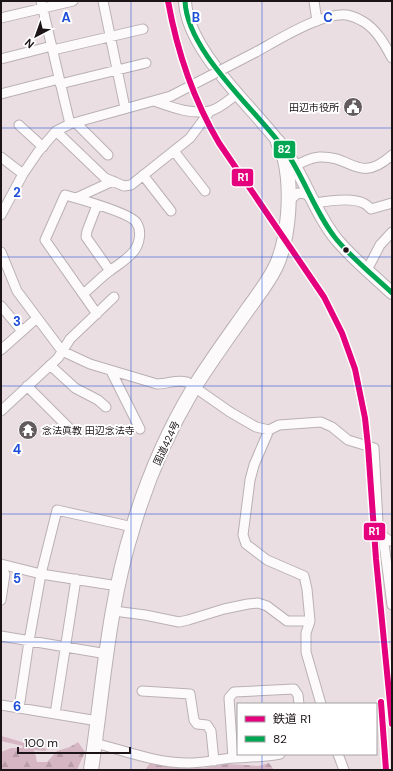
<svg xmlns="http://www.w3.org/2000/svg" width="393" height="771" viewBox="0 0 393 771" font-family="'DM Sans','Noto Sans JP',sans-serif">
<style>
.forest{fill:url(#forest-firs)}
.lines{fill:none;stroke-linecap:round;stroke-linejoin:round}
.minor-casing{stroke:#bab0b4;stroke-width:11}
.major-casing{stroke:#bab0b4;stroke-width:14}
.highway-casing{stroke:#bab0b4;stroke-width:16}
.minor{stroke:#fcfafb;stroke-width:9}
.major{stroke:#fcfafb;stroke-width:12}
.highway{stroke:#fcfafb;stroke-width:14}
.minor-bridge-casing{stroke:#bab0b4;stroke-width:11;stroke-linecap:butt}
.minor-bridge{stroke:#fcfafb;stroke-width:9}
.bus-1-casing{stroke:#fff;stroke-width:8}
.bus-1{stroke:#00a651;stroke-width:5}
.rail-1-casing{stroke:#fff;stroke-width:9}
.rail-1{stroke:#e5007d;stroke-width:6}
.grid{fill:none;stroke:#1d4ed8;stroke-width:1;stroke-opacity:0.55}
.bus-dot{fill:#1c1417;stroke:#fff;stroke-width:1.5}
.labels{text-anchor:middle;stroke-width:4;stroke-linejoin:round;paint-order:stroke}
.poi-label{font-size:10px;fill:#1c1417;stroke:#fff;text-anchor:end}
.street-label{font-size:10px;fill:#1c1417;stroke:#fff}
.grid-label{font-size:13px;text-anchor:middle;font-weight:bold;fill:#1d4ed8;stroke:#fff;stroke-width:4;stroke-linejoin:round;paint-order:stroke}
.line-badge{stroke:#fff;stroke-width:1.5}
.badge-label{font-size:11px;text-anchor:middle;font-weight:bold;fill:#fff}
</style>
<defs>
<pattern id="forest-firs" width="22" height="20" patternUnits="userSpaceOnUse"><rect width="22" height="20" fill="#d7b6c4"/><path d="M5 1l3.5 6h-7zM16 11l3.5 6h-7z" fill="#b89ca8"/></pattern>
</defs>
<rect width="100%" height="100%" fill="#eadee3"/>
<!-- forest -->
<path class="forest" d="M 1,736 C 17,740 32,746 48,749 L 45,751 L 34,750 L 37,762 L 47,762 L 57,751 L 70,747 L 78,742 L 85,752 L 77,770 L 1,770 L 1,752 L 11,748 L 22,748 L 23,746 L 1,741 Z
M 152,760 L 203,768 L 227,764 L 258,766 L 269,763 L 274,770 L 145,770 Z"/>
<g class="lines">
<!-- minor casing -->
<g class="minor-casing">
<path id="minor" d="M 41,1 L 70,124
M 103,1 L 125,108
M 314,1 L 317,21
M 1,18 L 73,1
M 53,50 L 143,29
M 256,52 C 278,40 322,12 347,15 C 352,16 359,19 364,22 C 377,30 385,45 392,58
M 1,59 L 52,46
M 60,84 L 146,63
M 1,94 L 59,79
M 154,101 C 171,107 191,115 210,111 C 219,109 229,100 237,94
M 76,123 L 108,155
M 19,125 L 43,147
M 56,131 L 105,178 L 124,186 L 131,185 L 190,138 L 210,111
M 174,151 L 205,191
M 1,157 L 23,174
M 290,169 C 298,164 309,158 319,157 C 352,155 358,185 392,155
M 143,175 L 171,211
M 76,198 L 113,181
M 315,203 C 327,201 352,197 363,203 C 366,204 369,207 371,209 L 392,203
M 289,204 L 291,199 L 298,193 L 306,194 L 312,199
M 97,205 L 87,231 L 86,237 L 110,271
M 1,215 L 23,174 L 38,152 L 56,131 L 70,124 L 171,96
M 1,252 L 17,291 L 62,351 L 90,364 L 157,384 C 168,384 176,379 187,382 L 230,412 L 256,427 L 269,430 L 279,425 L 321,422 L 332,427 L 348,440 L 374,448 L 378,523 L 383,536 L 390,541 L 392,541
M 367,270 L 380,245 L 392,232
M 83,294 C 92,287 101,277 111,270 C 119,264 128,259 134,251 C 140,243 142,230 136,222 C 128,212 79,199 65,195 L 45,240 L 97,314
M 1,306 L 22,331
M 1,350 L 37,318
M 50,365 L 75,388 L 98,400 L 106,407
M 111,371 L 140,429
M 27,386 L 72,431
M 1,411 L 58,358 L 70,339 L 114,297
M 269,430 L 254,465 L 250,480 L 243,535 L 246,544 L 267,560 L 304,576 L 307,589 L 310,621 L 306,633 L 306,652 L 321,704
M 383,536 L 392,605
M 1,564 L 41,574 L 118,586
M 1,571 L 5,574 L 1,600
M 114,611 L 145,615 L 179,622 L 188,620 L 224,609 L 248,604 L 258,603 L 267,606 L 287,621 L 310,621
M 1,636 L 107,654
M 142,691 L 190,694 L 194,720 L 197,724 L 207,725 L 211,731 L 214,761
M 1,705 L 98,721
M 19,708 L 29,641 L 41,574 L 57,510 L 133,527
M 55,714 L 76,579
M 95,743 C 125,751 157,763 188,763 C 204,763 219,759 234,758 C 250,757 265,757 280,754
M 338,754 L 344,770
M 233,758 L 229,698 L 234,692 L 294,689 L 298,695 L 299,704"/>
</g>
<!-- major casing -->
<g class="major-casing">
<path id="major" d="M 185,1 C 187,53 258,111 287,153 C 305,180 317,216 337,240 C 353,259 374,276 392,293"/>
</g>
<!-- highway casing -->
<g class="highway-casing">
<path id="highway" d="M 91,770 C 103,689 108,605 133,527 C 147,480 167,433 192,391 C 209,363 229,336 248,309 C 258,295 270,280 277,264 C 289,236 292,190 285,160 C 284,154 280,148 278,142"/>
</g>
<!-- minor -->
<use href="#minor" class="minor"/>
<!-- major -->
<use href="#major" class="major"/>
<!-- highway -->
<use href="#highway" class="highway"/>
<!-- minor-bridge casing -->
<g class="minor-bridge-casing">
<path id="minor-bridge" d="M 171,96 L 256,52"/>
</g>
<!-- minor-bridge -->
<use href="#minor-bridge" class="minor-bridge"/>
<!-- bus-1 casing -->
<g class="bus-1-casing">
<path id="bus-1" d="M 185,1 C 187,53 258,111 287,153 C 305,180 317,216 337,240 C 353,259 374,276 392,293"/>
</g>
<!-- bus-1 -->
<use href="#bus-1" class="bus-1"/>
<!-- rail-1 casing -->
<g class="rail-1-casing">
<path id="rail-1" d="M 168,1 C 177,51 193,99 219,143 L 324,297 L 342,333 L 355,369 L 365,418 L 368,446 L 376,559 L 392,724
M 381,702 L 386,770"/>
</g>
<!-- rail-1 -->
<use href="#rail-1" class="rail-1"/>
</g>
<!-- grid -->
<path class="grid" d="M 131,1 L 131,770M 262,1 L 262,704M 1,128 L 392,128M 1,257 L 392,257M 1,386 L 392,386M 1,514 L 392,514M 1,642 L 392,642M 262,754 L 262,770"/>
<!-- icons -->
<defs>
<g id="civic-disc" transform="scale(1)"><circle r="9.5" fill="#645b5e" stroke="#fff"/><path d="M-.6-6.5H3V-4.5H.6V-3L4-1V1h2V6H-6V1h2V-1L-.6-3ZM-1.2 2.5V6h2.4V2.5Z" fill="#fff"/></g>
<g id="temple-disc" transform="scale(1)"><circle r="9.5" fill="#645b5e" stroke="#fff"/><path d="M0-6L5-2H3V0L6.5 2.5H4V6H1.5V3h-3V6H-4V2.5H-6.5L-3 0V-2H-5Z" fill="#fff"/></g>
</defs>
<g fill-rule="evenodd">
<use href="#civic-disc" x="353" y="107"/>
<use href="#temple-disc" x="28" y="430"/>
</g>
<!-- markers -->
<circle class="bus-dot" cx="346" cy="250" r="3.5"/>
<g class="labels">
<!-- poi labels -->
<g class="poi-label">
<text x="339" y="111">田辺市役所</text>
<text x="42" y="434" text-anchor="start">念法眞教 田辺念法寺</text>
</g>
<!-- street labels -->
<g class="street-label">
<text transform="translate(166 443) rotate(-65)" y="4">国道424号</text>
</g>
</g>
<g class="grid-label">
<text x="66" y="22">A</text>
<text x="196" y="22">B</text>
<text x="328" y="22">C</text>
<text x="17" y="197">2</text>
<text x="17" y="326">3</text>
<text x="17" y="454">4</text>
<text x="17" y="583">5</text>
<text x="17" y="711">6</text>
</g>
<g class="line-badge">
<rect x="273" y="140" width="23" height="19" rx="4" fill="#00a651"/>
<rect x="231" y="168" width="23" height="19" rx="4" fill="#e5007d"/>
<rect x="363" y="522" width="23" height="19" rx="4" fill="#e5007d"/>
</g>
<g class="badge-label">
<text x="284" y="153">82</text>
<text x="243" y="181">R1</text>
<text x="374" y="535">R1</text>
</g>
<!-- border -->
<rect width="393" height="771" fill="none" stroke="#1c1417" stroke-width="4"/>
<!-- legend -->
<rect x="237" y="703" width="140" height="52" fill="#ffffff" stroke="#a4a1a2"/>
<rect x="245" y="716" width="20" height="6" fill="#e5007d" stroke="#a4a1a2"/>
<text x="273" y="723" font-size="12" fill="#1c1417">鉄道 R1</text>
<rect x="245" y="736" width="20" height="6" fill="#00a651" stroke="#a4a1a2"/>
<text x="273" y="743" font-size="12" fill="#1c1417">82</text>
<!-- north arrow -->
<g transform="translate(36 36) rotate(221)" stroke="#ffffff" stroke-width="3" paint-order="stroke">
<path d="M0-3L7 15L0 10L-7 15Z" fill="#1c1417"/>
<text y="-6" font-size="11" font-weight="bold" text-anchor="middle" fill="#1c1417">N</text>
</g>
<!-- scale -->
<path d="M18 747v6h112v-6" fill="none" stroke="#1c1417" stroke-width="2"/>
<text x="24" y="747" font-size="12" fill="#1c1417" stroke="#ffffff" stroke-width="3" paint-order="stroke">100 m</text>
</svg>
